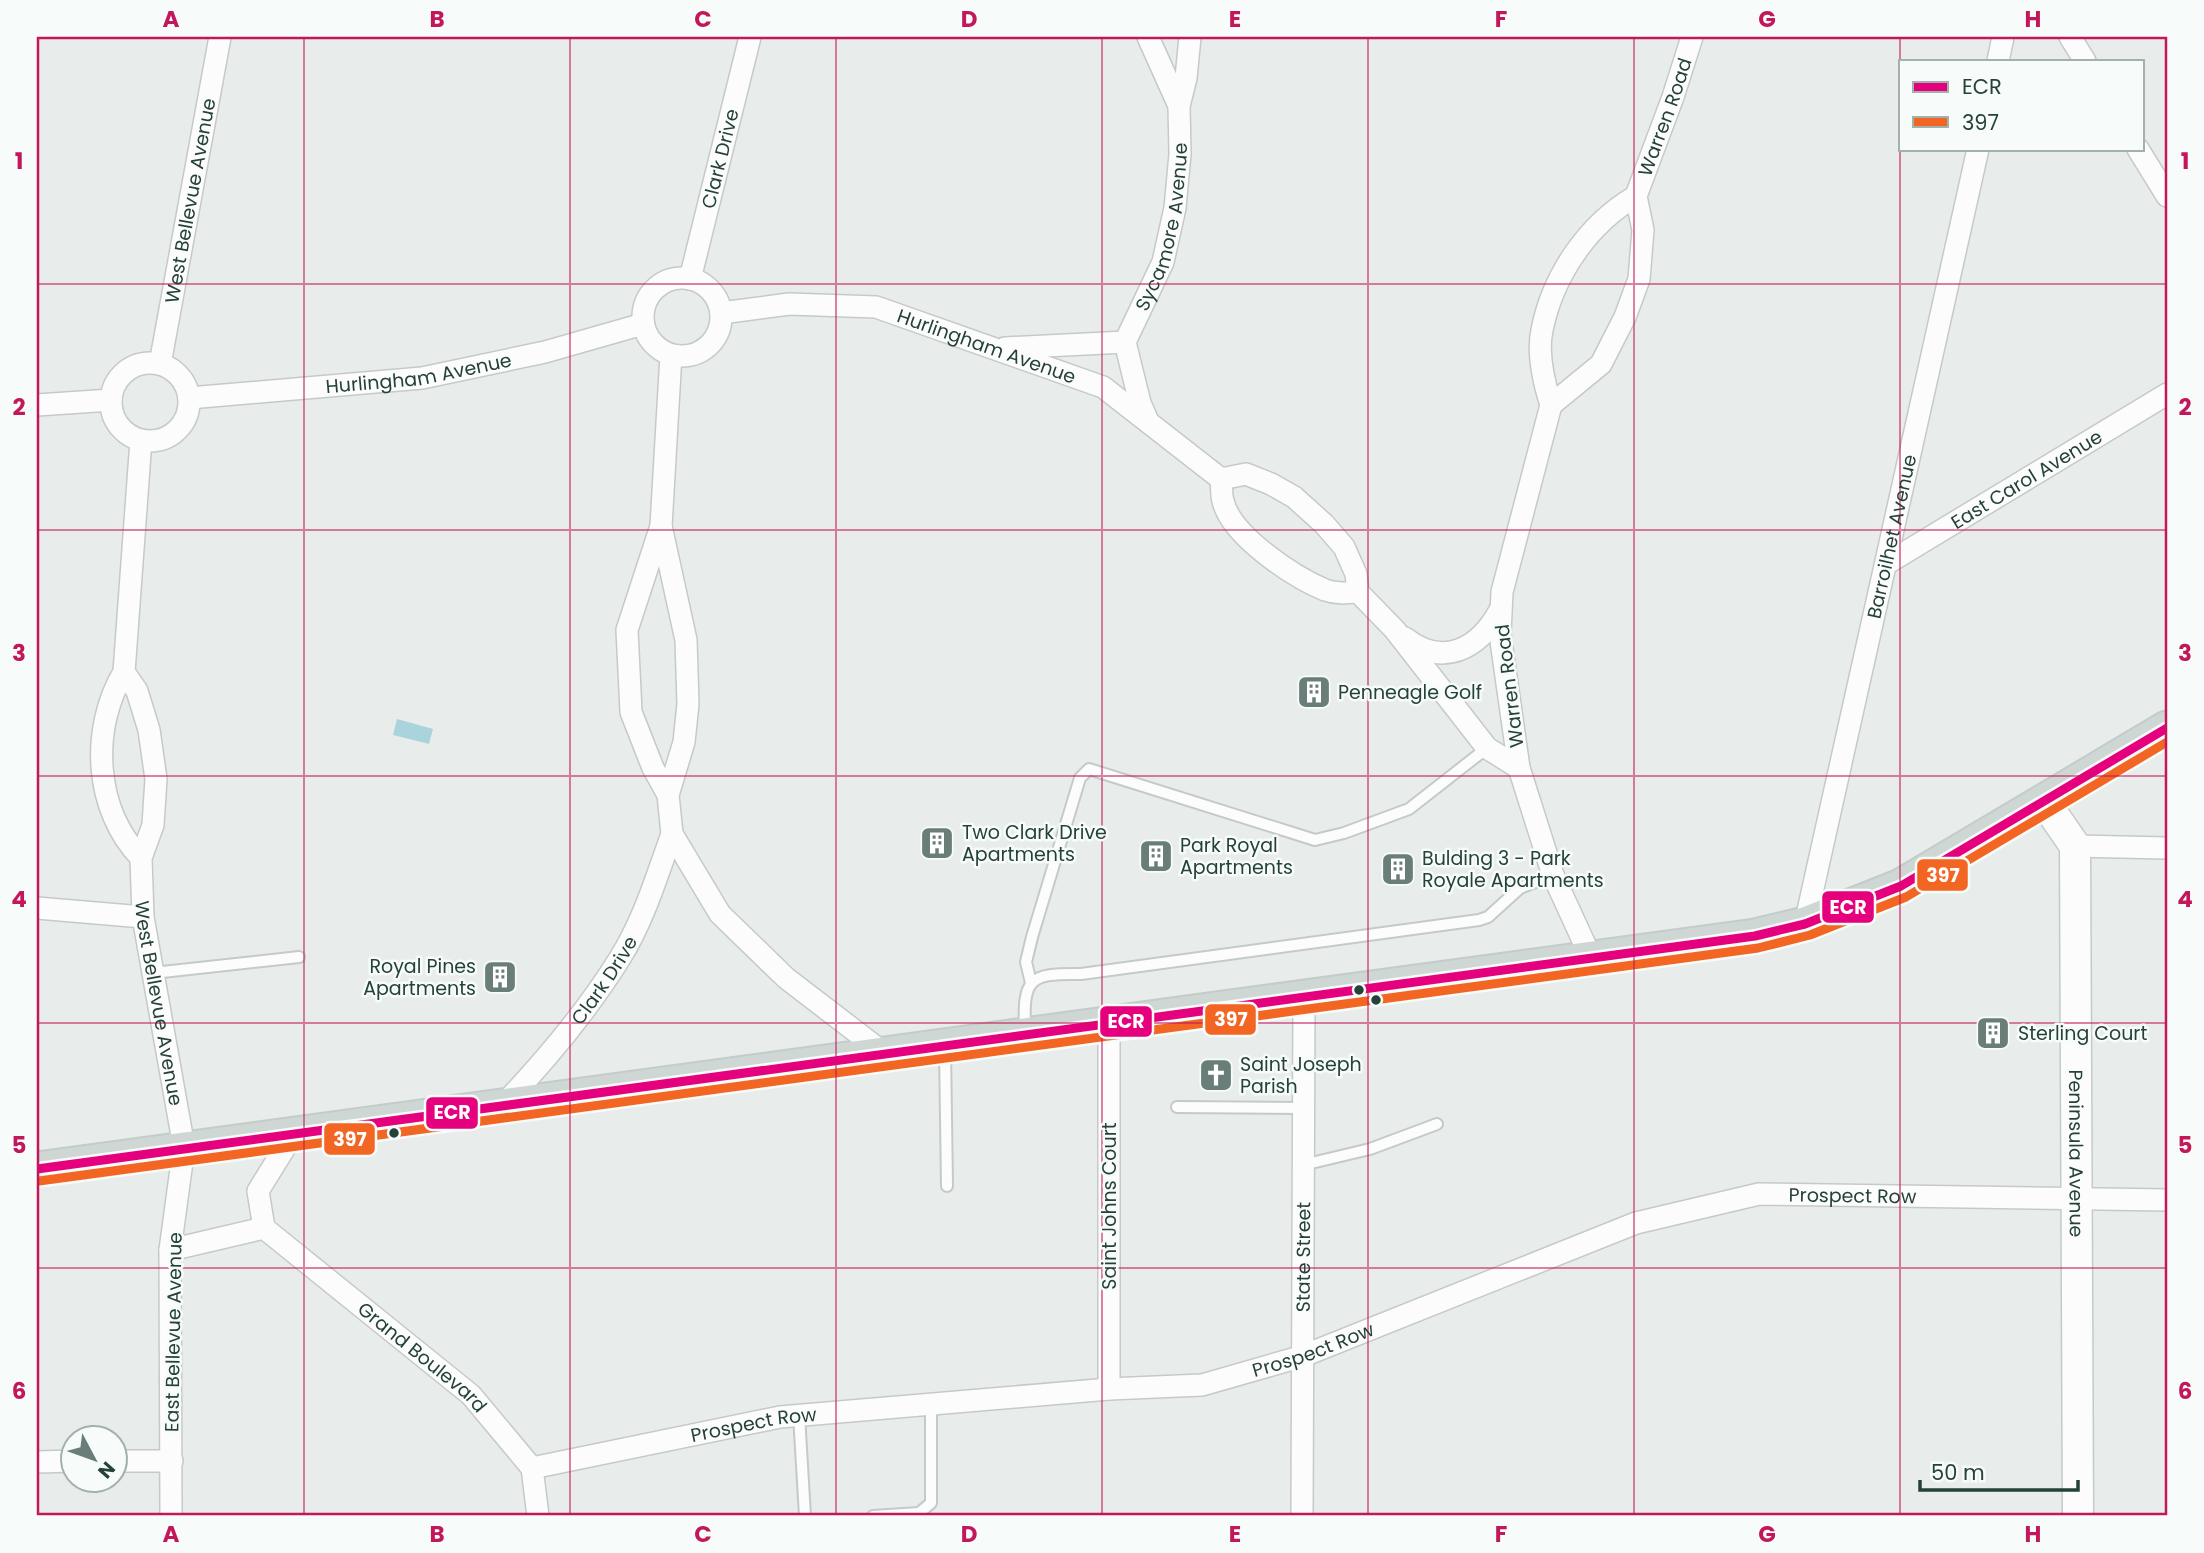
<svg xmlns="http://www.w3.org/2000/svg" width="2204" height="1553" viewBox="0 0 2204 1553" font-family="Poppins,sans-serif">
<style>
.water{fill:#a9d4db}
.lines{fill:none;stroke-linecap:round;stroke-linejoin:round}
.lane-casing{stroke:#c5cac8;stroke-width:14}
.street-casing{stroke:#c5cac8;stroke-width:24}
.secondary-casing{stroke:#c3cbc8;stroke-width:33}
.primary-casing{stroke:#c3ccc9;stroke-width:37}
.lane{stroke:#fcfcfc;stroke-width:10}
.street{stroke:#fcfcfc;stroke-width:21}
.secondary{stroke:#fcfcfc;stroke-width:30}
.primary{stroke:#cfd7d5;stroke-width:33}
.bus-1-casing{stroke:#f7fbf9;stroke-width:14}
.bus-2-casing{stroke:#f7fbf9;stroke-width:14}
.bus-1{stroke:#e5007d;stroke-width:9}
.bus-2{stroke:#f26522;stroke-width:9}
.grid{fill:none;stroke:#c2185b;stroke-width:2;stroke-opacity:0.55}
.bus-dot{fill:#24423a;stroke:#f7fbf9;stroke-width:2.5}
.labels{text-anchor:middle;stroke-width:5;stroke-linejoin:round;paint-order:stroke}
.street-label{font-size:19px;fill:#24423a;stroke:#f7fbf9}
.poi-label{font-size:19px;fill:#24423a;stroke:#f7fbf9;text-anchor:start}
.line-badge{stroke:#f7fbf9;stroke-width:2.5}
.badge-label{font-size:19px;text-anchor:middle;font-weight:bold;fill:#fff}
.neatline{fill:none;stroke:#c2185b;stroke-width:2.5}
.grid-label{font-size:23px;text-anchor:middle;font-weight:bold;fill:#c2185b}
</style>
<rect width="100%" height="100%" fill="#e8edeb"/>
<!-- water -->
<path class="water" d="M 397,719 L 433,729 L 429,744 L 393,735 Z"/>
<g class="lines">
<!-- lane casing -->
<g class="lane-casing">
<path id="lane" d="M 153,973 L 299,957
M 1031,983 L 1026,962 L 1032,937 L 1080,778 L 1089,769 L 1315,840 L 1344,833 L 1409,809 L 1487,748
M 1025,1031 C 1023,979 1028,973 1081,974 L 1479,920 L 1488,917 L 1520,888 L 1553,875
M 945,1048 L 947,1186
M 1177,1107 L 1303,1108
M 1303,1165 L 1370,1149 L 1437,1124
M 799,1415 L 805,1516
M 873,1516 L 919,1513 L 931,1503 L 931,1404"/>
</g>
<!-- street casing -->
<g class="street-casing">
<g id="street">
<path d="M 1148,37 L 1179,106"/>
<path d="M 2070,37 L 2085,61"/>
<path d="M 1998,61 L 2003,37"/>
<path d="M 2138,149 L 2167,196"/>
<circle cx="682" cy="317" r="39"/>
<path id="s1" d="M 690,279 L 750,37"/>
<path id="s2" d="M 721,313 L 789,304 L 876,307 L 1103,387 L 1221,479 C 1222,486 1221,495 1223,501 C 1231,536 1294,577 1325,590 C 1336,594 1346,593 1358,592"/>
<path d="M 1005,348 L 1125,342"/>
<circle cx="150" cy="402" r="39"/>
<path id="s3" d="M 160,364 L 220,37"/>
<path id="s4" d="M 189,398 L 422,378 L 545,352 L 643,324"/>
<path d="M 37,405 L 111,400"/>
<path id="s5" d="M 1551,405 L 1601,364 L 1625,317 L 1639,279 L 1643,230 L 1636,196 L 1673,97 L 1692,37"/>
<path id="s6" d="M 1147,419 L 1140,403 L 1125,342 L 1163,262 L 1175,208 L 1180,154 L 1179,106 L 1186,78 L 1190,37"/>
<path d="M 1221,479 L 1246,474 L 1271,484 L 1294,497 L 1324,524 L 1344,547 L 1356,574 L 1358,592 L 1395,630 L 1487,748 L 1519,768"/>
<path d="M 661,526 L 686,640 L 688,704 L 684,742 L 668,795 L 672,834 L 720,914 L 786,978 L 885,1054"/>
<path id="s7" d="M 1886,564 L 2167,394"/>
<path d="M 1405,638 C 1443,668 1479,649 1500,610"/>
<path id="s8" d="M 124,672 L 137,691 L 149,730 L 156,779 L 153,825 L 141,858 L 143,917 L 184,1147 L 170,1250 L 171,1516"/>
<path d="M 668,795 L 653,768 L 631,712 L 627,630 L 661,526 L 671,355"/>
<path d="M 2075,846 L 2167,848"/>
<path d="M 141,858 C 94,809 90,729 124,672 L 141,440"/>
<path d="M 37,908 L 143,917"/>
<path id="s9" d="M 1805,924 L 1978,149"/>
<path d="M 1592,960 L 1553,875 L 1519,768 L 1500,634 L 1502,592 L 1551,405 C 1544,383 1537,353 1542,330 C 1553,275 1588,224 1636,196"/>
<path id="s10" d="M 503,1105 C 546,1060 587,1011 620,958 C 644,920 657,875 672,834"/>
<path d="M 264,1228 L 258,1191 L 294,1133"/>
<path id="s11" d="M 170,1250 L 264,1228 L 471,1395 L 532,1468 L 538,1516"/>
<path d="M 1109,1389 L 1109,1024"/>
<path d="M 116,1461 L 172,1461"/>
<path d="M 37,1462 L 74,1461"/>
<path id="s12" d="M 532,1468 L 780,1417 L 1109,1389 L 1202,1385 L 1303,1356 L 1636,1223 L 1759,1194 L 2167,1200"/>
<path id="s13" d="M 1302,1516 L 1304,998"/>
</g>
</g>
<!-- secondary casing -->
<g class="secondary-casing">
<g id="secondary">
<path id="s14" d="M 2044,801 L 2075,846 L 2078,1516"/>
</g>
</g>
<!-- primary casing -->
<g class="primary-casing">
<path id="primary" d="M 37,1169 L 1755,936 L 1805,924 L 1901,886 L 2167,728"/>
</g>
<!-- lane -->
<use href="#lane" class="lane"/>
<!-- street -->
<use href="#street" class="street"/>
<!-- secondary -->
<use href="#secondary" class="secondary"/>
<!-- primary -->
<use href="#primary" class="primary"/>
<!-- bus-1 casing -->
<g class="bus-1-casing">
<path id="bus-1" d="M 37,1169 L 1755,936 L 1805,924 L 1901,886 L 2167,728"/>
</g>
<!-- bus-2 casing -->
<g class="bus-2-casing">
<path id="bus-2" d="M 39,1181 L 1758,948 L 1810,935 L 1906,897 L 2167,742"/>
</g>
<!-- bus-1 -->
<use href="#bus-1" class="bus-1"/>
<!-- bus-2 -->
<use href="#bus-2" class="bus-2"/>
</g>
<!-- grid -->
<path class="grid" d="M 304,37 L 304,1516M 570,37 L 570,1516M 836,37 L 836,1516M 1102,37 L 1102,1516M 1368,37 L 1368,1516M 1634,37 L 1634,1516M 1900,37 L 1900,1516M 37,284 L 2167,284M 37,530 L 2167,530M 37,776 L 2167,776M 37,1023 L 2167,1023M 37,1268 L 2167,1268"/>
<!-- icons -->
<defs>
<g id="building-square" transform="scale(1.75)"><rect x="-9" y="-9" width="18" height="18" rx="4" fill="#697e78" stroke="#f7fbf9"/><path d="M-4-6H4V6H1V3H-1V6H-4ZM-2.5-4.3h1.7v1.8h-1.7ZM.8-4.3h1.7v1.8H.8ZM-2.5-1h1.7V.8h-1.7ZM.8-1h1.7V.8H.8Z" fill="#fff"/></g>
<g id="church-square" transform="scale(1.75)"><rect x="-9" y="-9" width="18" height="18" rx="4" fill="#697e78" stroke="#f7fbf9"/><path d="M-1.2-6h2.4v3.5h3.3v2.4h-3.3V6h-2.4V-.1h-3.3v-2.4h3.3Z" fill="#fff"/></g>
</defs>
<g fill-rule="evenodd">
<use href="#building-square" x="1314" y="692"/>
<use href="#building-square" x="937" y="843"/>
<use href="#building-square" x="1156" y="856"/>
<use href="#building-square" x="1398" y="869"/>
<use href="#building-square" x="500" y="977"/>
<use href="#building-square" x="1993" y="1033"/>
<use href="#church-square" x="1216" y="1075"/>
</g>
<!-- markers -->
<g class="bus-dot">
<circle cx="1359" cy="990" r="6"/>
<circle cx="1376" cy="1000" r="6"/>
<circle cx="394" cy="1133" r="6"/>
</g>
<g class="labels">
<!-- street labels -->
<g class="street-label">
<text dy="7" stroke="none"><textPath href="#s5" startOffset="326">Warren Road</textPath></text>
<text dy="7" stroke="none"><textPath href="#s1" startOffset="124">Clark Drive</textPath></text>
<text dy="7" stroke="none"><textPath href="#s3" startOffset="166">West Bellevue Avenue</textPath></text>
<text dy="7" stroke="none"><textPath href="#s6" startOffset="203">Sycamore Avenue</textPath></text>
<text dy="7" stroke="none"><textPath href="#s2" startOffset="273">Hurlingham Avenue</textPath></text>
<text dy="7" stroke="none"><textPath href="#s4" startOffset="231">Hurlingham Avenue</textPath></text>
<text dy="7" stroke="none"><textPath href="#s7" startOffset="164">East Carol Avenue</textPath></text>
<text dy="7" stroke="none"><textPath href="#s9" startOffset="397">Barroilhet Avenue</textPath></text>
<text transform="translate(1509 686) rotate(-97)" y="7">Warren Road</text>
<text dy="7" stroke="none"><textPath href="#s10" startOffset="161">Clark Drive</textPath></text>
<text dy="7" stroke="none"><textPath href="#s8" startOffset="341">West Bellevue Avenue</textPath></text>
<text dy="7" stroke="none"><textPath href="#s14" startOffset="362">Peninsula Avenue</textPath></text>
<text dy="7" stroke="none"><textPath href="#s12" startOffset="1360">Prospect Row</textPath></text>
<text transform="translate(1109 1206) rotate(-90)" y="7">Saint Johns Court</text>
<text dy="7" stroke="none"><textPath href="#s13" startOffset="259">State Street</textPath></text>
<text transform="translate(173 1332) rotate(-89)" y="7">East Bellevue Avenue</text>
<text dy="7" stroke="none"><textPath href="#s12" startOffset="793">Prospect Row</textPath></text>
<text dy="7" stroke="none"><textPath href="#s11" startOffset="301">Grand Boulevard</textPath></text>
<text dy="7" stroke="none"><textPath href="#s12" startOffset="226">Prospect Row</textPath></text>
</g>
<!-- poi labels -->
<g class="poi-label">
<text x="1338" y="699">Penneagle Golf</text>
<text x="962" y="839">Two Clark Drive<tspan x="962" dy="22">Apartments</tspan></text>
<text x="1180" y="852">Park Royal<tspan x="1180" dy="22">Apartments</tspan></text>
<text x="1422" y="865">Bulding 3 - Park<tspan x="1422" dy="22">Royale Apartments</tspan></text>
<text x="476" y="973" text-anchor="end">Royal Pines<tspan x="476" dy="22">Apartments</tspan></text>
<text x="2018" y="1040">Sterling Court</text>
<text x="1240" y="1071">Saint Joseph<tspan x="1240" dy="22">Parish</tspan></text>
</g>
</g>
<g class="line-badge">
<rect x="1916" y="858" width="53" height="34" rx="7" fill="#f26522"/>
<rect x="1821" y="890" width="54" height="34" rx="7" fill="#e5007d"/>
<rect x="1204" y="1003" width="53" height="33" rx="7" fill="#f26522"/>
<rect x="1099" y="1005" width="54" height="33" rx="7" fill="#e5007d"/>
<rect x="425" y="1096" width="54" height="34" rx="7" fill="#e5007d"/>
<rect x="323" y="1122" width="53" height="34" rx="7" fill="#f26522"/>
</g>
<g class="badge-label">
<text x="1943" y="882">397</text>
<text x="1848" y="914">ECR</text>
<text x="1231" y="1026">397</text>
<text x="1126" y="1028">ECR</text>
<text x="452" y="1119">ECR</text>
<text x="350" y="1146">397</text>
</g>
<!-- border -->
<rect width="2204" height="1553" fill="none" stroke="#f7fbf9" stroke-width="77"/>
<!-- legend -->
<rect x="1899" y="60" width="245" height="91" fill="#f7fbf9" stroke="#a3b1ad" stroke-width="2"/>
<rect x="1913" y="82" width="35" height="10" fill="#e5007d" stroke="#a3b1ad" stroke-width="2"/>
<text x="1962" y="94" font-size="21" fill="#24423a">ECR</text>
<rect x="1913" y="117" width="35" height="10" fill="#f26522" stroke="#a3b1ad" stroke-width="2"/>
<text x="1962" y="130" font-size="21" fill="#24423a">397</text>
<!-- north arrow -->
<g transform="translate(94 1459) rotate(131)"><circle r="33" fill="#f7fbf9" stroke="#a3b1ad" stroke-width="2"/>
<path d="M0-5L12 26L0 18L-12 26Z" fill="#697e78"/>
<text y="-10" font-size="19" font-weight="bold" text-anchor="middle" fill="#24423a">N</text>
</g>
<!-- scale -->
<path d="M1920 1480v10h158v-10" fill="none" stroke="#24423a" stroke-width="3.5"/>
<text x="1931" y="1480" font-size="21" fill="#24423a" stroke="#f7fbf9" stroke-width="5" paint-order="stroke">50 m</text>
<rect x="38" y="38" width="2128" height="1476" class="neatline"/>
<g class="grid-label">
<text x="171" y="27">A</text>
<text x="437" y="27">B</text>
<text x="703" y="27">C</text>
<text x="969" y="27">D</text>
<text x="1235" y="27">E</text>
<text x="1501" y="27">F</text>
<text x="1767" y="27">G</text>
<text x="2033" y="27">H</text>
<text x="19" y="169">1</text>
<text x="2185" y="169">1</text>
<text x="19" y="415">2</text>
<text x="2185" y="415">2</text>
<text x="19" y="661">3</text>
<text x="2185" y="661">3</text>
<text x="19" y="907">4</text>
<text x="2185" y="907">4</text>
<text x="19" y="1153">5</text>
<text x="2185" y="1153">5</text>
<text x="19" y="1399">6</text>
<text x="2185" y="1399">6</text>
<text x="171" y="1542">A</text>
<text x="437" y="1542">B</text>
<text x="703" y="1542">C</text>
<text x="969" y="1542">D</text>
<text x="1235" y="1542">E</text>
<text x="1501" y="1542">F</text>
<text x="1767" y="1542">G</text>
<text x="2033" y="1542">H</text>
</g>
</svg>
